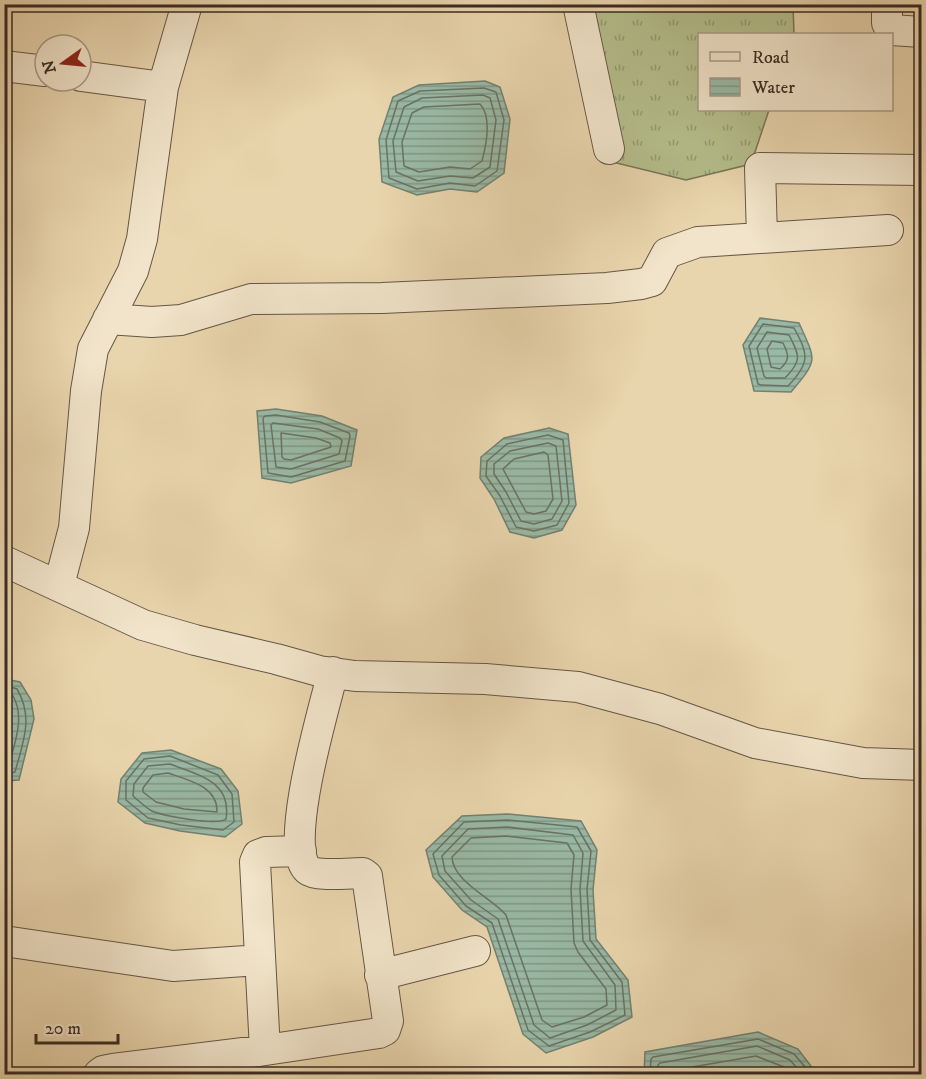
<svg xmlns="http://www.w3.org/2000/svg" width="926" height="1079" viewBox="0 0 926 1079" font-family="'IM FELL DW Pica',serif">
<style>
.grass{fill:url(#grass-tufts);stroke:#777458;stroke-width:1.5}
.water{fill:url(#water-rules);stroke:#738071;stroke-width:1.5}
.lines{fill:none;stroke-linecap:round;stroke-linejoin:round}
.shore{stroke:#6a7264;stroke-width:1.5}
.minor-casing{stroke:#665646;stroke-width:32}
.minor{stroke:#f1e4ca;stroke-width:30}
</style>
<defs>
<pattern id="grass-tufts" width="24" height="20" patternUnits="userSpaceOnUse" patternTransform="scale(1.5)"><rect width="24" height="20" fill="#b4be8b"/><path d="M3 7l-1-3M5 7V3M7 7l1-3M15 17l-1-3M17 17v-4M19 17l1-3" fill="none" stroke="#939b71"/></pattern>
<pattern id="water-rules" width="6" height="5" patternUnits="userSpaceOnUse" patternTransform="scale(1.5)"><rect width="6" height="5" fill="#99b9a5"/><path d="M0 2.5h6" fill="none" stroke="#7e9786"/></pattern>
</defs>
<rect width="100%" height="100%" fill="#e9d5ad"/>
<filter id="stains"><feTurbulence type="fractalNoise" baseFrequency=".00333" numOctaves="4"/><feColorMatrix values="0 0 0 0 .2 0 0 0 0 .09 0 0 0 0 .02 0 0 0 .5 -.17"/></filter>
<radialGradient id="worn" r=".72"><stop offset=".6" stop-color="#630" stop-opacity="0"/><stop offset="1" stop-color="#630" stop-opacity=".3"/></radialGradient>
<!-- grass -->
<path class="grass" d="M 590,5 L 793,5 L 794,34 L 700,34 L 700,110 L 769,110 L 751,164 L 686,180 L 604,160 Z"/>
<!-- water -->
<path class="water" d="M 485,81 L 500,87 L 510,119 L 504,173 L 477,192 L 450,189 L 417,195 L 382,182 L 379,139 L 393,97 L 419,85 Z
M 760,318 L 799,323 C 816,361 819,359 791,392 L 754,391 L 743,345 Z
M 276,409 L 322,416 L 357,430 L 351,466 L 291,483 L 262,478 L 257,411 Z
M 549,428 L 568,434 L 576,505 L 562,530 L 534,538 L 510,532 L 494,499 L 480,478 L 481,457 L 504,438 Z
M 5,679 L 20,682 L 31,700 L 34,719 L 19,780 L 5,781 Z
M 171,750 L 221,769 L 238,791 L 242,824 L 225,837 L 180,831 L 145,823 L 118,802 L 121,779 L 142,753 Z
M 507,814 L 581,821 L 597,850 L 593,890 L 596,939 L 628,980 L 632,1017 L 593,1037 L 546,1053 L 523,1034 L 487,927 L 462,910 L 433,877 L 426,850 L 462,816 Z
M 758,1032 L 798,1049 L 817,1074 L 644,1074 L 645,1052 Z"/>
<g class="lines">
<!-- shore -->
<path class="shore" d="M 484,88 L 496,92 L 504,120 L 497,171 L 475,186 L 450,183 L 417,189 L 389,178 L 386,140 L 398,101 L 420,91 Z
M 483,95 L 490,98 L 496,120 L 490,167 L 473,178 L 450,176 L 418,181 L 396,172 L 393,141 L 404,107 L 422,98 Z
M 480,104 C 492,117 486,146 482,161 L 470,169 L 450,167 L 419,172 L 404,166 L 402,142 L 412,113 L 424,107 Z
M 763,324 L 794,328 C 809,355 810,363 788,386 L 761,385 L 758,384 L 749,346 Z
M 767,332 L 789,335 C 800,356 802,361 785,378 L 766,378 L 764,376 L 757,348 Z
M 772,341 L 783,343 C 789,355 790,360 780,369 L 771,367 L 767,349 Z
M 276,415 L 320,422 L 349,433 L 350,436 L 345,461 L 291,477 L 268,473 L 263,418 L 265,416 Z
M 273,423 L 318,429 L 340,438 L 342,441 L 339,454 L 291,469 L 276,467 L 271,425 Z
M 281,433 L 316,438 L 330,443 L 331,447 L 291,460 L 284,459 L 282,457 Z
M 548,435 L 563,440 L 569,503 L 557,525 L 534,531 L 516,527 L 500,496 L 486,476 L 487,461 L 507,444 Z
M 548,443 L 556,446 L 562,501 L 552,519 L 534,524 L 521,521 L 506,492 L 494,474 L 494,464 L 510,451 Z
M 544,452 L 548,455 L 553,499 L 546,511 L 534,514 L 526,512 L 503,469 L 514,459 Z
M 4,685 L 17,689 C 34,718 23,742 15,772 L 4,775
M 4,693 L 13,696 C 25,717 15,742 9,765 L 4,767
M 170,756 L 218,775 L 232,794 L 234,822 L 223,830 L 181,825 L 148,818 L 126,800 L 126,781 L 144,759 Z
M 170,764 C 198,775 232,781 226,819 C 217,826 164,816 152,811 C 146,808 139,801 133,796 L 134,784 L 148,766 Z
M 168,773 C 188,780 218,786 217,812 L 184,809 L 156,802 L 143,792 L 143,788 L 153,775 Z
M 507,820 L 577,827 L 591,851 L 587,889 L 590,940 L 622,982 L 625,1015 L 590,1032 L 549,1046 L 528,1030 L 492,923 L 466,906 L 439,875 L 433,854 L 464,822 Z
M 507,827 L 573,835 L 583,853 L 580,889 L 583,941 L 615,985 L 616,1010 L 587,1025 L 550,1038 L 534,1025 L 498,919 L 471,900 L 445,871 L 442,856 L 468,829 Z
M 506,836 L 567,843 L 574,855 L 571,889 L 574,943 L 578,952 L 606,989 L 607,1005 L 584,1017 L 552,1027 L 542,1020 L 506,915 C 492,898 453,882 452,857 L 471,838 Z
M 650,1074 L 651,1059 L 653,1057 L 758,1039 L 794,1054 L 811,1074
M 658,1074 L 658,1065 L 660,1063 L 757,1046 L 790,1060 L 802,1074
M 667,1074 L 669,1071 L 756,1056 L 784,1067 L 790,1074"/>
<!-- minor casing -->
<g class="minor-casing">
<path id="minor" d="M 578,4 L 609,149
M 887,4 L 887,23 L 891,30 L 922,32
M 4,66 L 45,71
M 81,76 L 163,87
M 762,237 L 760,168 L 922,170
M 108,319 L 152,322 L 181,320 L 251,299 L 382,298 L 607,288 L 641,284 L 652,281 L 667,253 L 698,242 L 888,230
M 4,561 L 143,625 L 195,640 L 276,659 L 319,671 L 355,676 L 485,679 L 578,687 L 660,709 L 755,743 L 863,763 L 922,765
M 59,585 L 74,528 L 86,391 L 93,349 L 133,271 L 142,239 L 163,87 L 187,4
M 4,941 L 173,966 L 259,960
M 380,975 L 475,951
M 265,1050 L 255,862 L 258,855 L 266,852 L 301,851
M 99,1074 L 103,1071 L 113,1069 L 259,1051 L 379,1033 L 385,1030 L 388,1021 L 367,876 L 363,873 C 351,873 316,877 308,870 C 282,848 325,705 333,672"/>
</g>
<!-- minor -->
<use href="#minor" class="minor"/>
</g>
<!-- margin -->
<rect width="926" height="1079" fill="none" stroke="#e9d5ad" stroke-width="24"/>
<rect x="6" y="6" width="914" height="1067" fill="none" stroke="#3a2b24" stroke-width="3"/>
<rect x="12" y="12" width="902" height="1055" fill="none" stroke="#3a2b24" stroke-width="1.5"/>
<!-- legend -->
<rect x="698" y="33" width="195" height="78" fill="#f1e4ca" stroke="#a89a88" stroke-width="1.5"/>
<rect x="710" y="52" width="30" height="9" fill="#f1e4ca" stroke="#a89a88" stroke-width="1.5"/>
<text x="752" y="63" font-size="18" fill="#3a2b24">Road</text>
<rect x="710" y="78" width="30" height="18" fill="url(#water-rules)" stroke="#a89a88" stroke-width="1.5"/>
<text x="752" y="93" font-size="18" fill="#3a2b24">Water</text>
<!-- north arrow -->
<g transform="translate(63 63) rotate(255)"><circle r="28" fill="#f1e4ca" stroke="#a89a88" stroke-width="1.5"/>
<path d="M0-4.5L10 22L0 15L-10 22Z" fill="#8f2418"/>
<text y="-9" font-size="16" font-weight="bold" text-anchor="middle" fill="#3a2b24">N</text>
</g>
<!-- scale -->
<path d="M36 1034v9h82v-9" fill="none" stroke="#3a2b24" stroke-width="3"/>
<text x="45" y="1034" font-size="18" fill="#3a2b24" stroke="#f1e4ca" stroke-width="4.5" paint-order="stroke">20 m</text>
<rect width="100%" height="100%" filter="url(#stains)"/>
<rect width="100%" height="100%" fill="url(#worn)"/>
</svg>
